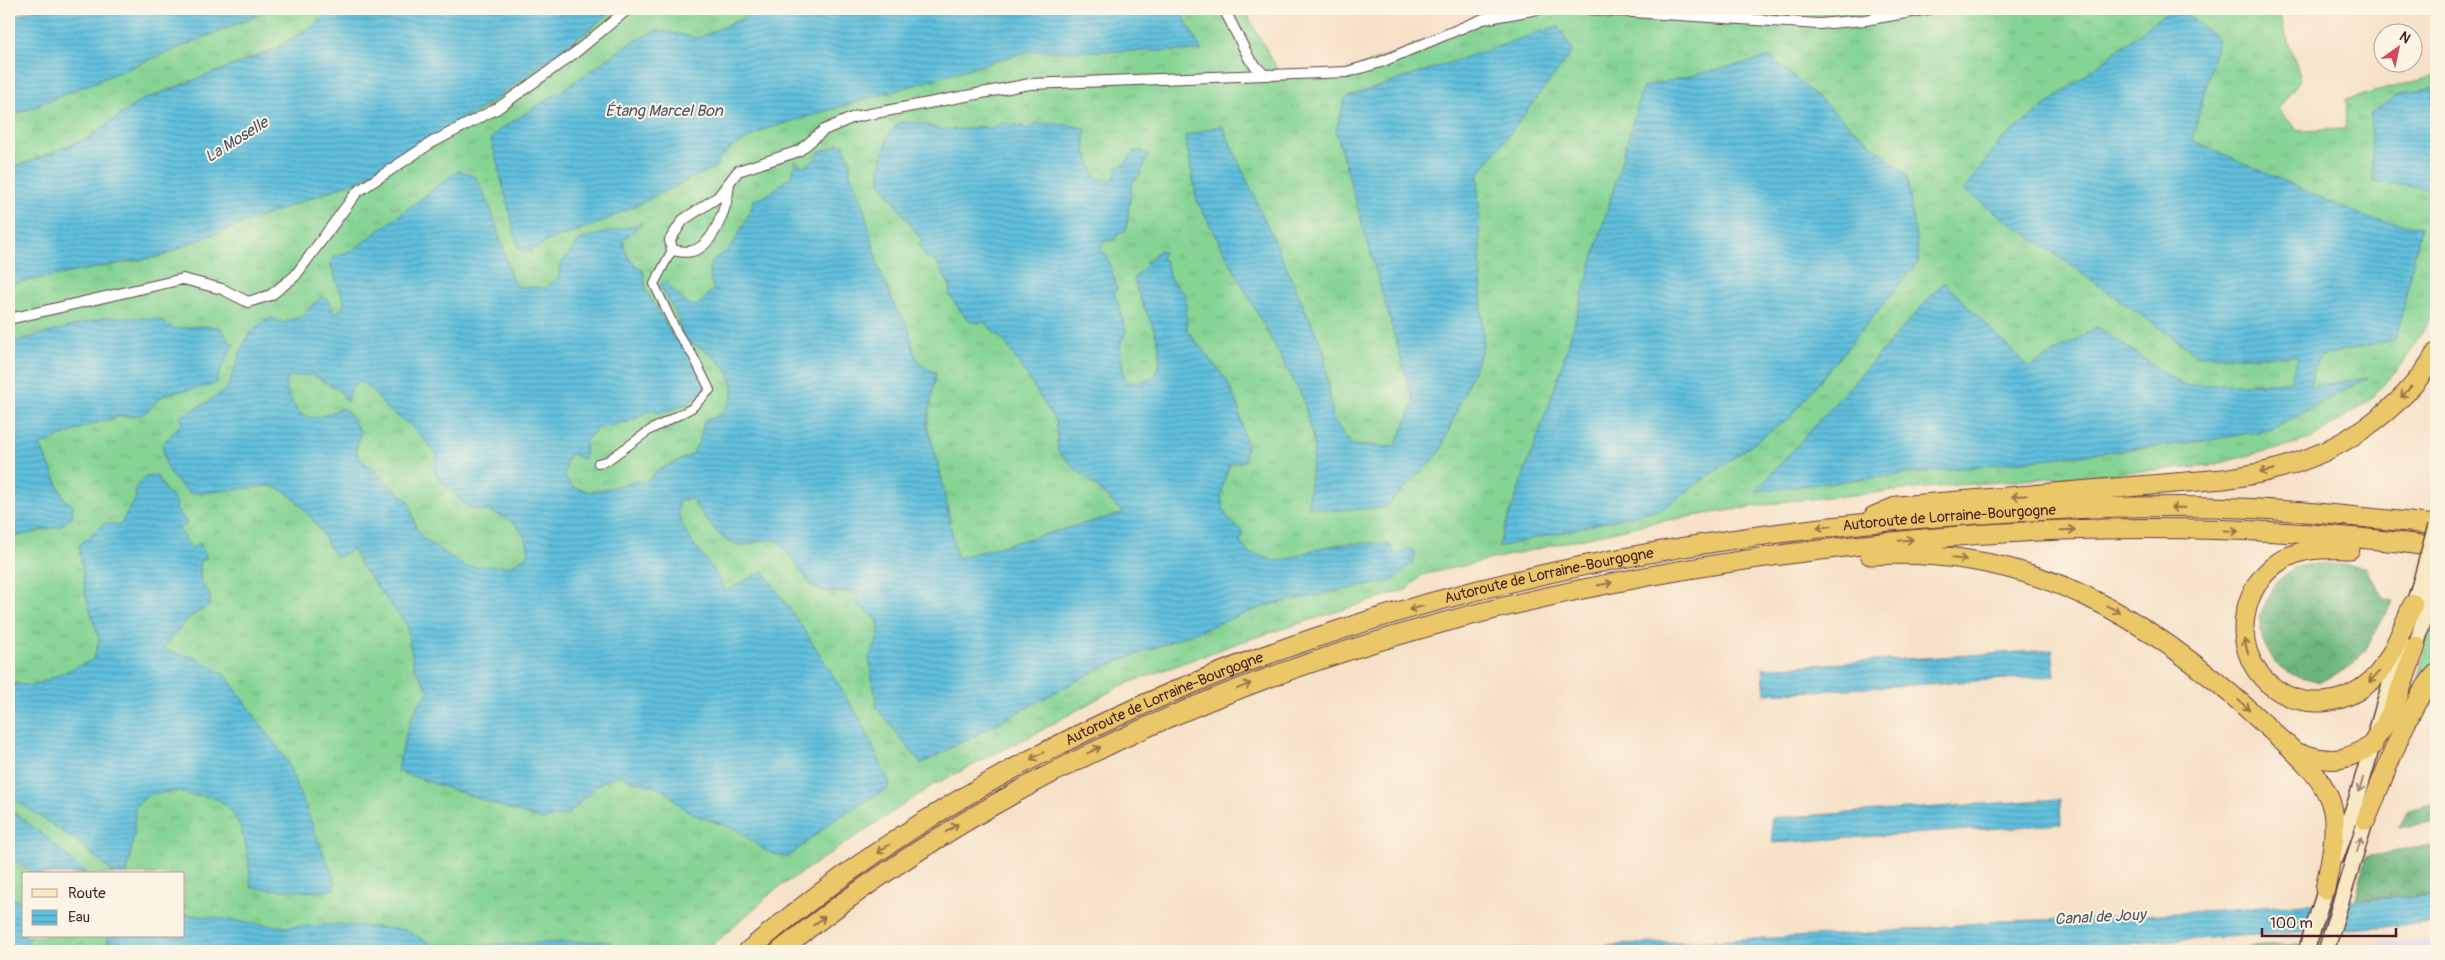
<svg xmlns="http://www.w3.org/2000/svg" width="2445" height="960" viewBox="0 0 2445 960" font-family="Pangolin,sans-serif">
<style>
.built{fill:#e1d4f4}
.grass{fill:url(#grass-tufts);stroke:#687a60;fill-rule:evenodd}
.forest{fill:url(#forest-crowns);stroke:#5b6a54}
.water{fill:url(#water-rules);stroke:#547084;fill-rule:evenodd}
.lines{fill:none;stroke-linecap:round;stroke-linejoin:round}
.pedestrian-casing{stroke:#643c43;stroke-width:10}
.minor-casing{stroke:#643c43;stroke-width:12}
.secondary-casing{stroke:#643c43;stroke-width:18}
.motorway-casing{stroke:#643c43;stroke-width:21}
.pedestrian{stroke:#fff;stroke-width:8}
.minor{stroke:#fff;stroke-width:10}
.secondary{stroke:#f7e9c3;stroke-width:15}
.motorway{stroke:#eac769;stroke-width:19}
.secondary-bridge-casing{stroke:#643c43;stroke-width:18;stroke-linecap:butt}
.secondary-bridge{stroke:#f7e9c3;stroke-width:15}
.oneway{stroke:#9a734a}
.oneway2{stroke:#a08477}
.labels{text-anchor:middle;stroke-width:4;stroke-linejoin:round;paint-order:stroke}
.street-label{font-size:15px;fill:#4a1f2b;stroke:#fcf5e5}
.water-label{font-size:16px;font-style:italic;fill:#515769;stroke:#fcf5e5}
</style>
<defs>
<pattern id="grass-tufts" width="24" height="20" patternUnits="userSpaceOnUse" patternTransform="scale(1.25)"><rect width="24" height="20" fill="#85d494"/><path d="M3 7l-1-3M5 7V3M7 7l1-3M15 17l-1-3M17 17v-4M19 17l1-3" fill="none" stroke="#74b680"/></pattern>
<pattern id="forest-crowns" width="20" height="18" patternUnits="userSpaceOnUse" patternTransform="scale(1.25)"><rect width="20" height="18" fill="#6cb67e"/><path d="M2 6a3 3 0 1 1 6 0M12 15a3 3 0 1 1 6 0" fill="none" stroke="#5b9367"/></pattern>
<pattern id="water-rules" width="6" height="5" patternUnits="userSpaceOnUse" patternTransform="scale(1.25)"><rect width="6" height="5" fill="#5fc0dd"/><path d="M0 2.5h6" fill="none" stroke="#509bb3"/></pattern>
</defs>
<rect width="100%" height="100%" fill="#fcf5e5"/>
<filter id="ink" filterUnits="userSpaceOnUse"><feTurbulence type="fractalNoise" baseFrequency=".02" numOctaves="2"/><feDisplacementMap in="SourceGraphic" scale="10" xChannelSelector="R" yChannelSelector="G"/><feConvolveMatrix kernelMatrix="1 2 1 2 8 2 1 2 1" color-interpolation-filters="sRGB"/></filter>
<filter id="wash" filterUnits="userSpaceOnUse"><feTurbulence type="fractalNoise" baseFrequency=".0096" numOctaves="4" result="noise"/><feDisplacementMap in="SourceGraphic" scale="20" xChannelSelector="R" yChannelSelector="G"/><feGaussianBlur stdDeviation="1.12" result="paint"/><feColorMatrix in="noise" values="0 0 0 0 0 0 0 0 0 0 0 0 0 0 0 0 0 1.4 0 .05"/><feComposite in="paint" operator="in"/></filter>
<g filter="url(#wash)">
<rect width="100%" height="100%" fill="#f6e1c8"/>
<!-- built -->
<path class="built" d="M 2436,940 L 2436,951 L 2353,951 L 2355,945 Z"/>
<!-- grass -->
<path class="grass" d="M 274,9 L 335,9 L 316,24 L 273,50 L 140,101 L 90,137 L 29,162 L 9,167 L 9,117 L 14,114 Z
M 614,9 L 1244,9 L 1281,76 L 1347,71 L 1483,19 L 1538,9 L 2277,9 L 2301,78 L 2278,109 L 2298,131 L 2345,129 L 2347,99 L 2436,76 L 2435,311 L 2404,362 L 2367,402 L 2311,439 L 2209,466 L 1945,486 L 1789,501 L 1655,522 L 1422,575 L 1408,589 L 1241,642 L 1120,686 L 1031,736 L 933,785 L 775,890 L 706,951 L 9,951 L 9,284 L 165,255 L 589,30 ZM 24,874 L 184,874 L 184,936 L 24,936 Z
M 2436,609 L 2436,660 L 2418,679 L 2418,675 Z
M 2436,686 L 2436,709 L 2426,704 Z"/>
<!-- forest -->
<path class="forest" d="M 2321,563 L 2365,567 L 2385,599 L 2393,601 L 2366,649 L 2351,667 L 2320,682 L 2294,675 L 2275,663 L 2263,642 L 2259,617 L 2276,582 L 2295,567 Z
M 2436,803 L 2436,821 L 2399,828 L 2408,810 Z
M 2436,844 L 2436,895 L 2356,899 L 2366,857 Z
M 2299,944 L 2296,951 L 2183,951 Z"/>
<!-- water -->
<path class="water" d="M 34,9 L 274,9 L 9,117 L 9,18 Z
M 335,9 L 614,9 L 589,30 L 481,109 L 362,179 L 188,244 L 165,255 L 9,284 L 9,167 L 29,162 L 90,137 L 140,101 L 273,50 L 316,24 Z
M 764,9 L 1179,9 L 1202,51 L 1029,51 L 766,129 L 734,146 L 717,160 L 717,166 L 597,224 L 554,238 L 529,252 L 519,249 L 491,139 L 499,130 L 575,82 L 630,43 L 656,30 L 698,38 Z
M 2171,9 L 2180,9 L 2218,39 L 2192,140 L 2369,219 L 2421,227 L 2396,339 L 2321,356 L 2314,368 L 2310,386 L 2368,378 L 2273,429 L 2204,441 L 1756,491 L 1944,282 L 2029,368 L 2097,327 L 2184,386 L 2290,382 L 2298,356 L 2199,356 L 1964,190 L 2000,141 Z
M 1558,26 L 1573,51 L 1478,175 L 1483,347 L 1439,454 L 1385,508 L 1335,510 L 1308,507 L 1314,444 L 1303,398 L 1197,201 L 1185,136 L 1222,125 L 1324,351 L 1333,419 L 1352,445 L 1395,447 L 1414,404 L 1336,132 L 1345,98 Z
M 1771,57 L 1907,175 L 1919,261 L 1789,418 L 1664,508 L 1498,547 L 1559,376 L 1643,87 Z
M 2432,87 L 2436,122 L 2436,190 L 2373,181 L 2370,114 L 2398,95 Z
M 900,122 L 925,124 L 942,130 L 968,129 L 979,126 L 991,129 L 1002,123 L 1023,126 L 1024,129 L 1031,128 L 1035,123 L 1069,125 L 1085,128 L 1085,150 L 1096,178 L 1111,181 L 1118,173 L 1116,167 L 1122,166 L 1135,151 L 1143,151 L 1148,156 L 1140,175 L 1132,184 L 1126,230 L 1117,235 L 1115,240 L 1104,241 L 1101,246 L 1103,253 L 1107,255 L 1117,289 L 1114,292 L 1126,330 L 1120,346 L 1124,376 L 1127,383 L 1153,379 C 1174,345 1140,312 1134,278 L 1148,264 L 1145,261 L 1149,261 L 1159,250 L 1164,252 L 1161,258 L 1166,262 L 1170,279 L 1186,296 L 1187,330 L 1226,379 L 1238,405 L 1247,450 L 1245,452 L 1245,461 L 1230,464 C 1223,482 1215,503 1230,520 C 1235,525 1239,527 1243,534 L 1240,542 L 1250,554 C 1260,553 1268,561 1279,561 C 1293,560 1303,552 1316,549 C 1340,543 1363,542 1389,544 L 1396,556 L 1406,548 L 1414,551 L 1414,561 L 1395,580 L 1268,605 L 1101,668 L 921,764 L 877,708 L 869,658 L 880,634 L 877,619 L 858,605 L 857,593 L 830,592 L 812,587 L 780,542 C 771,537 760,541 750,544 C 721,550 705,515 690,498 L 678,501 C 677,529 695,545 711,567 C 716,574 721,583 726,591 L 763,571 L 805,631 L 863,724 L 890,784 L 887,789 L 836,819 L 789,856 C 766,859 751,836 732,828 C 715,821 701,819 685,809 C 677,805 673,796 665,791 C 650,783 633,782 618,775 L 597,785 L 569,814 L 542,820 L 397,771 C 406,739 405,718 429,691 L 414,667 L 407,625 L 360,565 L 353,549 L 338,558 C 330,550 328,544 323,535 C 311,516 293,491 270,486 L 191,494 C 172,479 163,468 163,444 L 182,423 L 180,417 C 189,412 224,394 228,386 C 241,358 240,330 272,318 L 283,323 L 300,317 L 321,297 L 329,301 L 334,314 L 343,308 L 344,301 L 330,263 L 335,257 L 354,249 L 459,170 L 476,177 L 492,212 L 514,286 L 546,288 L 559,277 L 560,265 L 581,239 L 643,223 L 623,240 C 624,253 632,265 643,270 L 646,290 L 674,338 L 691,355 L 707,388 L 690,403 L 662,413 L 649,411 L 629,422 L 617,423 L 612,427 L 598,428 L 585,441 L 586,451 L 584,459 L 571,453 L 567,459 L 564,476 L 573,487 L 591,492 L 650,479 L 656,471 L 693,454 L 701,436 L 704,420 C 715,419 724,414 729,404 C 741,383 723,362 705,350 C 698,345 688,345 683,336 C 679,329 679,320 676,313 C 671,304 665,295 660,286 L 664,282 L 688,304 L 697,306 L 714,289 C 710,280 706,264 717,257 C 722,254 726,253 730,248 C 736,240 753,209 754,200 C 770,198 778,184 792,176 L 795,161 L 804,167 L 816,159 L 820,151 L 833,148 L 839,143 L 843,144 L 851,164 L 850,174 L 862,200 L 878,266 L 897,311 C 919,328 903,364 936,372 L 927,425 L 939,466 L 957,558 L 1124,513 L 1058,452 L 1056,422 L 1006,343 L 984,322 C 965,326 958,306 949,294 L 951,288 L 939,266 L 930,258 L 926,258 L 919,246 L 923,243 L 922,241 L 880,182 L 880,166 L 889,134 ZM 313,375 L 341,392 L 347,402 L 350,390 L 360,381 L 371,389 L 387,409 L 413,427 L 437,455 L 433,471 C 444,482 455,497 468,507 C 473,510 481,510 487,511 C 509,516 527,529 529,554 L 510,566 L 466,567 L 424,539 L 416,528 L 409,501 L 358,457 L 356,448 L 361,433 L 348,412 L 341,408 C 307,426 297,419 285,384 L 289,377 Z
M 107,317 L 159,319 L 174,329 L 200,326 L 220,327 L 233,345 C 227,358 220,369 216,383 C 200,390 186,389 170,393 C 157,396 153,410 140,415 C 132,417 124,415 117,417 C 90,423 66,435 40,445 L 65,500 L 73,505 L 72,517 L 61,526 L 9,538 L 9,343 Z
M 156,475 L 166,491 L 177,503 L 176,509 L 188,524 L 178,529 L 191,548 L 200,544 L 207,558 L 199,561 L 201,581 L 210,596 L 210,605 L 190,617 L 164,646 L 168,651 L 196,658 L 225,675 L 286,759 L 335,882 L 334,889 L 318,892 L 251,888 C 249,860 246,810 214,798 C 202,793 190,798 180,791 L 149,794 L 135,807 L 134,835 L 127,874 L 114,874 L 77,841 L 9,796 L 9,683 L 33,686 L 94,659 L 99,640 L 86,597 L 79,546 L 104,523 L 120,525 L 136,498 L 135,488 L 145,477 Z
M 2052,650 L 2055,676 L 1765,694 L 1763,668 Z
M 2060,799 L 2061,824 L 1773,843 L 1771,818 Z
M 9,808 L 48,839 L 86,874 L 34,874 L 9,856 Z
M 2436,895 L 2436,923 L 2045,949 L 1986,951 L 1478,951 L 1859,934 L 2001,921 L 2103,918 Z
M 9,899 L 24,900 L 24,936 L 32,936 L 26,944 L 28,951 L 9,951 Z
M 184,914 L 285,927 L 340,924 L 406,930 L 434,946 L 607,941 L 625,951 L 108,951 L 108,936 L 184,936 Z"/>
</g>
<g filter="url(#ink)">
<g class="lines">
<!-- pedestrian casing -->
<g class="pedestrian-casing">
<path id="pedestrian" d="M 598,463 L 607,461 L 650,430 L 692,408 L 710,390 L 693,356 L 678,334 L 654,284 L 672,250"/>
</g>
<!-- minor casing -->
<g class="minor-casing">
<path id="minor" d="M 1224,9 L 1250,60 L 1264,75
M 1587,9 L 1819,24 L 1865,20 L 1929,9
M 729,183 C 728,203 715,246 692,251 C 686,253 678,251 672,250 L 670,240 L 683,220 L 718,197 L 738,171 L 799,151 L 824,130 L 854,117 L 1030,84 L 1347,72 L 1381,62 L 1483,19 L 1538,9
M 9,319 L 183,279 L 222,289 L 248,302 L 271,295 L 295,276 L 357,192 L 431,143 L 498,108 L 576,52 L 628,9"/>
</g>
<!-- secondary casing -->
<g class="secondary-casing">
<path id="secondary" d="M 2411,613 L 2421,581
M 2413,657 L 2436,577
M 2336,857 L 2357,798 L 2402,643
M 2306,951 L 2329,879
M 2326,951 L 2369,809"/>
</g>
<!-- motorway casing -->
<g class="motorway-casing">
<g id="motorway">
<path d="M 1874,516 L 1898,506 L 2223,479 C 2238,477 2253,475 2268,471 C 2334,456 2401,413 2436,353"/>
<path d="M 2350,549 C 2334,549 2316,547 2301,552 C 2277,559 2259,575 2250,598 C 2220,677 2310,736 2372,680 C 2392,661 2402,628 2413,604"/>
<path d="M 1870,555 C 2032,546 2149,616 2263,723 C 2288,746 2326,775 2333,811 C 2337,836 2330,864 2325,889"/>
<path d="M 2375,739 C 2396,712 2404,677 2416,646"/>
<path d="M 2303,754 C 2333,764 2347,760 2373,745"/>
<path d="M 2366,820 C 2383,780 2408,704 2436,674"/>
<path id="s1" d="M 748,951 C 1080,667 1524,546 1952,516 C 2039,510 2126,505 2213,507 C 2287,509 2362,517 2436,525"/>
<path d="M 780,951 C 1073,714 1420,604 1788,554 C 2002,525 2222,518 2436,547"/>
</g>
</g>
<!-- pedestrian -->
<use href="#pedestrian" class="pedestrian"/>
<!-- minor -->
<use href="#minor" class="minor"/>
<!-- secondary -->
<use href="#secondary" class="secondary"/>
<!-- motorway -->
<use href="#motorway" class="motorway"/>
<!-- secondary-bridge casing -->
<g class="secondary-bridge-casing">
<path id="secondary-bridge" d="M 2421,581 L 2436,526"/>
</g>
<!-- secondary-bridge -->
<use href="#secondary-bridge" class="secondary-bridge"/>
</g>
<!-- one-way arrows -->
<defs><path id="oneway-shaft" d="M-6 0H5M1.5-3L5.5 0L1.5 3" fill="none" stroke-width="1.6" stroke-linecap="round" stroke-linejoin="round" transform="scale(1.25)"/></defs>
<g class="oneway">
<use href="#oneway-shaft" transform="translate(2406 392) rotate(133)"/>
<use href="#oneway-shaft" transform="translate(2267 471) rotate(167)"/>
<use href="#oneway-shaft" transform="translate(2019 496) rotate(175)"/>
<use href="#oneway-shaft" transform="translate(2178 508) rotate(179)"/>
<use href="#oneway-shaft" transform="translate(1824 527) rotate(173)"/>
<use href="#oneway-shaft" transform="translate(2068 530) rotate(-2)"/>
<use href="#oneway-shaft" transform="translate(2231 531) rotate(3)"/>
<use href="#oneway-shaft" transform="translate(1906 540) rotate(-5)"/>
<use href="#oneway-shaft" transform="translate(1959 559) rotate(8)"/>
<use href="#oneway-shaft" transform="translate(1605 584) rotate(-11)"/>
<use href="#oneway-shaft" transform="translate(1416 608) rotate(164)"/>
<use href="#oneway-shaft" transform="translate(2113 609) rotate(28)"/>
<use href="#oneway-shaft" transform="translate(2246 646) rotate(-105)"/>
<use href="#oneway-shaft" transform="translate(2374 677) rotate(134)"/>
<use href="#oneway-shaft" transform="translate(1244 686) rotate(-22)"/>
<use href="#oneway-shaft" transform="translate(2244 705) rotate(41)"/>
<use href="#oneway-shaft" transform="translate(1094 750) rotate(-26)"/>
<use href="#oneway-shaft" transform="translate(1037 756) rotate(152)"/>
<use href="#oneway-shaft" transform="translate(952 828) rotate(-33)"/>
<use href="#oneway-shaft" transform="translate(883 849) rotate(145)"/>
<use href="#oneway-shaft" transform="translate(819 921) rotate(-37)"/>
</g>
<g class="oneway2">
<use href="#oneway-shaft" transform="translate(2361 785) rotate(107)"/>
<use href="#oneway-shaft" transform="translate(2359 845) rotate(-73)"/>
</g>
</g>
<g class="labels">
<!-- street labels -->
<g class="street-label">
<text dy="5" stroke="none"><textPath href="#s1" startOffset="1299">Autoroute de Lorraine-Bourgogne</textPath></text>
<text dy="5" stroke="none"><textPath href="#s1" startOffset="894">Autoroute de Lorraine-Bourgogne</textPath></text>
<text dy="5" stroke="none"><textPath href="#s1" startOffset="489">Autoroute de Lorraine-Bourgogne</textPath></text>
</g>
<!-- water labels -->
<g class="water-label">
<text x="664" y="116">Étang Marcel Bon</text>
<text transform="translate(236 139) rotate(-32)" y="6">La Moselle</text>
<text transform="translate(2100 916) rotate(-3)" y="6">Canal de Jouy</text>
</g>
</g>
<!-- margin -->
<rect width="2445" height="960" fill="none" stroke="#fcf5e5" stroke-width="30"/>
<!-- legend -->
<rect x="22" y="872" width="162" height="65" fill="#fcf5e5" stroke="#b59f9b"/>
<rect x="32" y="889" width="25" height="8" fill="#f7e9c3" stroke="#b59f9b"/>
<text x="68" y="898" font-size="15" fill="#4a1f2b">Route</text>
<rect x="32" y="910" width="25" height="15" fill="url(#water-rules)" stroke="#b59f9b"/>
<text x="68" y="922" font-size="15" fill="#4a1f2b">Eau</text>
<!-- north arrow -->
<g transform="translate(2398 48) rotate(33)"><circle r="24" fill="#fcf5e5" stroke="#b59f9b"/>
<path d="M0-4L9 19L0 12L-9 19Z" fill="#d1495b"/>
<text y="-8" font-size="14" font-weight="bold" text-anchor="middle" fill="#4a1f2b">N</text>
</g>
<!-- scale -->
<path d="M2262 928v8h134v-8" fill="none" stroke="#4a1f2b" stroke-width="2.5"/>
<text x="2270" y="928" font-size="15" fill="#4a1f2b" stroke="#fcf5e5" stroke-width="4" paint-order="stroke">100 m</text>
</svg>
